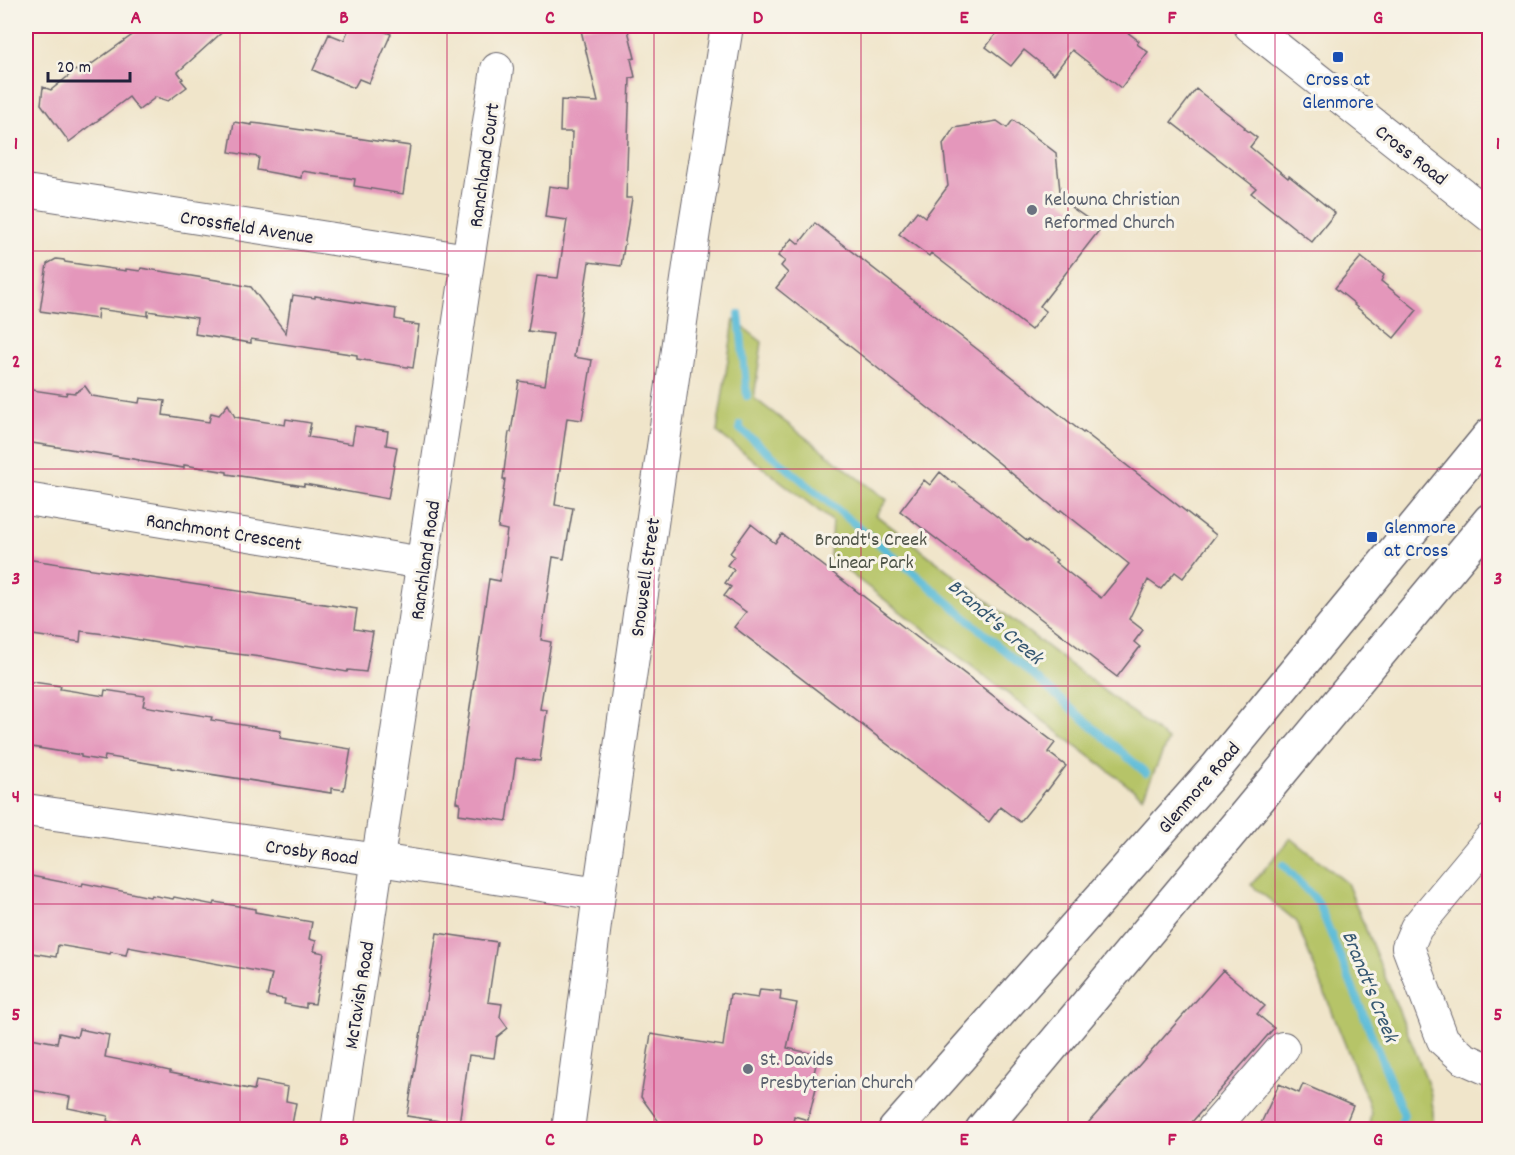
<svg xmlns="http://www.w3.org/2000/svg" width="1515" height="1155" viewBox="0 0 1515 1155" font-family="Dekko,sans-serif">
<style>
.green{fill:#b6c467;stroke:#6c7351;stroke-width:1.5}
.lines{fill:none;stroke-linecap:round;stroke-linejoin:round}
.stream{stroke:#5abbd8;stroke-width:8}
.building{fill:#e497bb}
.minor-casing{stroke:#6a666d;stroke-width:34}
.major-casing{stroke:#6a666d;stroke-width:36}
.minor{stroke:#fff;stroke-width:32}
.major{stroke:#fff;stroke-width:33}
.grid{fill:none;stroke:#c2185b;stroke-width:1.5;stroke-opacity:0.55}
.transit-dot{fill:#1a4fb4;stroke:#f7f3e8;stroke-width:2}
.worship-dot{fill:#6b7280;stroke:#f7f3e8;stroke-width:2}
.labels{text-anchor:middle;stroke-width:6;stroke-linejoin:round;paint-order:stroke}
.transit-label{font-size:20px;fill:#164399;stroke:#f7f3e8}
.street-label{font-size:20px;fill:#22223b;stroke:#f7f3e8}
.worship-label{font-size:20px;fill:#5b616d;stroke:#f7f3e8;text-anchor:start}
.park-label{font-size:20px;fill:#4e5348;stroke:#f7f3e8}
.water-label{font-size:21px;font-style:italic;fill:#365872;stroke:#f7f3e8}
.neatline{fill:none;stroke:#c2185b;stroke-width:2}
.grid-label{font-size:20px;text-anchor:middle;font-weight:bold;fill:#c2185b}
</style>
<rect width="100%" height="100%" fill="#f7f3e8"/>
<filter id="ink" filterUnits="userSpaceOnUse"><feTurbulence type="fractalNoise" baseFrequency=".0167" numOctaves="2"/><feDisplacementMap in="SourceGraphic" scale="12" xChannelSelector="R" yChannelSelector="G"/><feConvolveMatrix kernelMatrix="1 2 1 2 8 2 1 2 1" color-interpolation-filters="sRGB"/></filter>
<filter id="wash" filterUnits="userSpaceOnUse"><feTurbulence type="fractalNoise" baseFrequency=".008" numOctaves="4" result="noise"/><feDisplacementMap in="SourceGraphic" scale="24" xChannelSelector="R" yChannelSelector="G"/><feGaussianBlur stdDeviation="1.35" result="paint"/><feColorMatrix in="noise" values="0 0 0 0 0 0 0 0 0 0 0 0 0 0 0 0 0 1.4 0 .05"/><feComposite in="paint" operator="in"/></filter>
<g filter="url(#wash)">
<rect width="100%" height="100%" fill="#f0e5ca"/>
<!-- green -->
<path class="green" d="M 734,320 L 762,342 L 754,398 L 887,500 L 876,515 L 1168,740 L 1143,797 L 830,558 L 832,521 L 717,432 Z
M 1291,838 L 1347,883 L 1426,1078 C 1432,1095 1435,1112 1432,1129 L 1368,1129 L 1371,1114 L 1368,1102 L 1296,921 L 1251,885 Z"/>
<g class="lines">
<!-- stream -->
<path class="stream" d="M 739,314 L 747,396
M 740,425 L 740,429 L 927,584 L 1146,773
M 1283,865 L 1318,902 L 1404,1115 L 1398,1130"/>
</g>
<g id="blocks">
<!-- building -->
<path class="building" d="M 145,26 L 229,26 L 178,72 L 183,79 L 181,80 L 187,87 L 168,101 L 156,97 L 139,110 L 129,97 L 69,142 L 41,104 L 43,87 L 51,90 L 76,70 L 79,73 Z
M 350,26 L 371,26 L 391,34 L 369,83 L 359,79 L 354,88 L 313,70 L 329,34 L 344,40 Z
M 580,26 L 627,26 L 635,58 L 631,59 L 635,77 L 630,78 L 626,198 L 632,198 L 621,266 L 589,262 L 574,357 L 592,360 L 582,420 L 567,418 L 555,505 L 573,508 L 564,559 L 553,557 L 541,640 L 551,642 L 540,709 L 547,710 L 540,761 L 516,758 L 507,821 L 459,814 L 460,803 L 456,802 L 489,579 L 500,581 L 507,530 L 498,528 L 505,479 L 503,479 L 509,432 L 511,432 L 519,381 L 545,385 L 553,334 L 528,331 L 537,276 L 558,278 L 567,220 L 545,217 L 549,186 L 570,189 L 572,132 L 560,132 L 561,100 L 598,102 Z
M 993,26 L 1119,26 L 1139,41 L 1137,44 L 1148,52 L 1121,88 L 1072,50 L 1054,74 L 1024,50 L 1011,66 L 986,47 L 999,30 Z
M 1196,89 L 1245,127 L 1244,128 L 1257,138 L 1250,147 L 1288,178 L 1289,176 L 1335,213 L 1312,242 L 1251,193 L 1256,188 L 1171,122 Z
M 1013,120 L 1056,153 L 1061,200 L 1101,228 L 1040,306 L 1046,311 L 1031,330 L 931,253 L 929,256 L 899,234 L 917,211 L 925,217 L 948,186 L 943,144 L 954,128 L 997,121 L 1007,128 Z
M 234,122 L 252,125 L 252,123 L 261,124 L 410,146 L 403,194 L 354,186 L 355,179 L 302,171 L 301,178 L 257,170 L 259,157 L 229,152 Z
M 815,223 L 995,363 L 1083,433 L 1084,432 L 1216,535 L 1183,578 L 1175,572 L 1161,589 L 1148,580 L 1129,619 L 1143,630 L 1134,642 L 1140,647 L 1117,677 L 900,511 L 924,480 L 930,485 L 940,472 L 953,483 L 954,482 L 982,503 L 981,504 L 1028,541 L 1029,539 L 1057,560 L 1055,562 L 1101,598 L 1129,564 L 1061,510 L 1059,512 L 971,440 L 970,441 L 776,288 L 788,273 L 781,266 L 785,261 L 778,256 L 792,238 L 799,244 Z
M 1361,257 L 1384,275 L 1381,281 L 1417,310 L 1394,338 L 1354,305 L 1355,304 L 1335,288 Z
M 56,259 L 64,260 L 65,262 L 126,271 L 126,269 L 140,271 L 141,268 L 235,283 L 235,284 L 251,287 L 286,333 L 291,300 L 292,301 L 293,295 L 315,298 L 315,296 L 396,309 L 395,319 L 404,321 L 404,323 L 419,325 L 413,368 L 357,359 L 357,355 L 251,339 L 251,343 L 195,334 L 197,318 L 148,311 L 148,316 L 98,309 L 97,319 L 40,311 L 47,264 Z
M 85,386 L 92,396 L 139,403 L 140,398 L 165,401 L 163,415 L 209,422 L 211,413 L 219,415 L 228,404 L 235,417 L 285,425 L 286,419 L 311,423 L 308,437 L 352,444 L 355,426 L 388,431 L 386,445 L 397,447 L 388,499 L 304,484 L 304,486 L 227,474 L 227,472 L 184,465 L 184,468 L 139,461 L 139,460 L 26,442 L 26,389 L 66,395 L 67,392 L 75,393 Z
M 751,524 L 775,543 L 782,534 L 1055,743 L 1048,752 L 1066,766 L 1047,791 L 1046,790 L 1020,822 L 1000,807 L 989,822 L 734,627 L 746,612 L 724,596 L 731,587 L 725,583 L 734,570 L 727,565 L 734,556 L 730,553 Z
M 26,559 L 357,609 L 354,629 L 373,632 L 366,672 L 348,670 L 347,672 L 269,658 L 181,647 L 105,634 L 81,631 L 80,642 L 26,634 Z
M 26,681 L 61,686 L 60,689 L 104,696 L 105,690 L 145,696 L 143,706 L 212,717 L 211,720 L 281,731 L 280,738 L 351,749 L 344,790 L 331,788 L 331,793 L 171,768 L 171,767 L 105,756 L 104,761 L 81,757 L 81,755 L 26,746 Z
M 26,875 L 82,886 L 83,883 L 150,897 L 151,895 L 173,899 L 174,897 L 214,905 L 215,902 L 255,909 L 255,912 L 312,922 L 309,939 L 316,941 L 314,951 L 324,953 L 315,1004 L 306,1003 L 306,1008 L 284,1004 L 285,999 L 267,996 L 272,974 L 128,947 L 126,955 L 111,952 L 110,954 L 58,945 L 56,957 L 26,952 Z
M 437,933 L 497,942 L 488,1002 L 502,1004 L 500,1017 L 508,1028 L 497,1037 L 494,1058 L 469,1055 L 459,1124 L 407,1116 Z
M 1223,970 L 1265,1006 L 1257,1014 L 1274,1028 L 1185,1130 L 1082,1130 Z
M 760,989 L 781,991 L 780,1000 L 797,1003 L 787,1048 L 818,1055 L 813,1078 L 818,1080 L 808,1120 L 794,1116 L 792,1130 L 665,1130 L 641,1097 L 651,1034 L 723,1046 L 730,994 L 758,998 Z
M 79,1029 L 109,1035 L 105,1057 L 156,1067 L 156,1068 L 170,1071 L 170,1073 L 254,1090 L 256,1081 L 288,1087 L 286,1101 L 296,1103 L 291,1130 L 151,1130 L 107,1121 L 108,1116 L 68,1108 L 70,1097 L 26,1089 L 26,1037 L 57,1043 L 59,1033 L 77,1037 Z
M 1279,1084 L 1299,1093 L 1303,1084 L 1353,1106 L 1343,1130 L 1258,1130 Z"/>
</g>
</g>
<g filter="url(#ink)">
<use href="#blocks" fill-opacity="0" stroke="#6a666d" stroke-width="1.5"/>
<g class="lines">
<!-- minor casing -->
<g class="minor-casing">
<path id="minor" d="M 1250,26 L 1490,216
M 26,191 L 468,260
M 26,499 L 423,563
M 26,810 L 379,860 L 599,894
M 1490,839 L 1416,928 L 1408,947 L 1443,1040 L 1463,1058 L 1490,1070
M 337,1130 L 497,69
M 568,1130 L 599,894 L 694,231 L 727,26
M 1212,1130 L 1283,1048"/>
</g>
<!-- major casing -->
<g class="major-casing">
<path id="major" d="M 895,1130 L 1216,768 L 1490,435
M 982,1130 L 1247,813 L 1490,520"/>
</g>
<!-- minor -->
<use href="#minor" class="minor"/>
<!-- major -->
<use href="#major" class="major"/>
</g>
</g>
<!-- grid -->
<path class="grid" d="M 240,26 L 240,1130M 447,26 L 447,1130M 654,26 L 654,1130M 861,26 L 861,1130M 1068,26 L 1068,1130M 1275,26 L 1275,1130M 26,251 L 1490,251M 26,469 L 1490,469M 26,686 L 1490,686M 26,904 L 1490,904"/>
<!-- markers -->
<g class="transit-dot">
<rect x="1332" y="51" width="12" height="12" rx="3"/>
<rect x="1366" y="531" width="12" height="12" rx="3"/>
</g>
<g class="worship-dot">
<circle cx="1032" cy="210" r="6"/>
<circle cx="748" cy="1069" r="6"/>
</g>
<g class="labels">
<!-- transit labels -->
<g class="transit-label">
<text x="1338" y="85">Cross at<tspan x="1338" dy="23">Glenmore</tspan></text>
<text x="1384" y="533" text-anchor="start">Glenmore<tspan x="1384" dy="23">at Cross</tspan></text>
</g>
<!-- street labels -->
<g class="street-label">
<text transform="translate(1412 154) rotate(38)" y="7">Cross Road</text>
<text transform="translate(483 165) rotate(-82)" y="7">Ranchland Court</text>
<text transform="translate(247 226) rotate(9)" y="7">Crossfield Avenue</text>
<text transform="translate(224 531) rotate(9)" y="7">Ranchmont Crescent</text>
<text transform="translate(424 560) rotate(-82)" y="7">Ranchland Road</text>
<text transform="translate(644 577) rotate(-82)" y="7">Snowsell Street</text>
<text transform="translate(1198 787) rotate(-49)" y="7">Glenmore Road</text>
<text transform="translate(312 851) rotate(8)" y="7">Crosby Road</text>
<text transform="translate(358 995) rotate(-81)" y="7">McTavish Road</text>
</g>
<!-- worship labels -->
<g class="worship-label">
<text x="1044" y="205">Kelowna Christian<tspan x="1044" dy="23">Reformed Church</tspan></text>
<text x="760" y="1065">St. Davids<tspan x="760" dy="23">Presbyterian Church</tspan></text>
</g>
<!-- park labels -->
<g class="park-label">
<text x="871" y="545">Brandt's Creek<tspan x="871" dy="23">Linear Park</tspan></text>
</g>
<!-- water labels -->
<g class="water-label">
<text transform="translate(996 621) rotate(41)" y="7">Brandt's Creek</text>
<text transform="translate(1371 986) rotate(68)" y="7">Brandt's Creek</text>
</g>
</g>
<!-- margin -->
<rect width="1515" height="1155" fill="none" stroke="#f7f3e8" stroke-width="66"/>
<!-- scale -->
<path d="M48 72v9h82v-9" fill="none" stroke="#22223b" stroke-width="3"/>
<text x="57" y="72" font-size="18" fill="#22223b" stroke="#f7f3e8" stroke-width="4.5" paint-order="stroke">20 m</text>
<rect x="33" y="33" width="1449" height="1089" class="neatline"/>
<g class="grid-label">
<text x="136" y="23">A</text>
<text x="344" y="23">B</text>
<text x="550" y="23">C</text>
<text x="758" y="23">D</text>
<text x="964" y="23">E</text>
<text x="1172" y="23">F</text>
<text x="1378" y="23">G</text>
<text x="16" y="149">1</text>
<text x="1498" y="149">1</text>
<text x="16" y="367">2</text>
<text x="1498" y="367">2</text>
<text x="16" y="584">3</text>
<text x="1498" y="584">3</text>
<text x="16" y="802">4</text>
<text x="1498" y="802">4</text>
<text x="16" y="1020">5</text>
<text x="1498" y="1020">5</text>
<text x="136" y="1145">A</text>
<text x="344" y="1145">B</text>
<text x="550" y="1145">C</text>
<text x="758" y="1145">D</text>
<text x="964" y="1145">E</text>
<text x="1172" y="1145">F</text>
<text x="1378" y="1145">G</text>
</g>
</svg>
